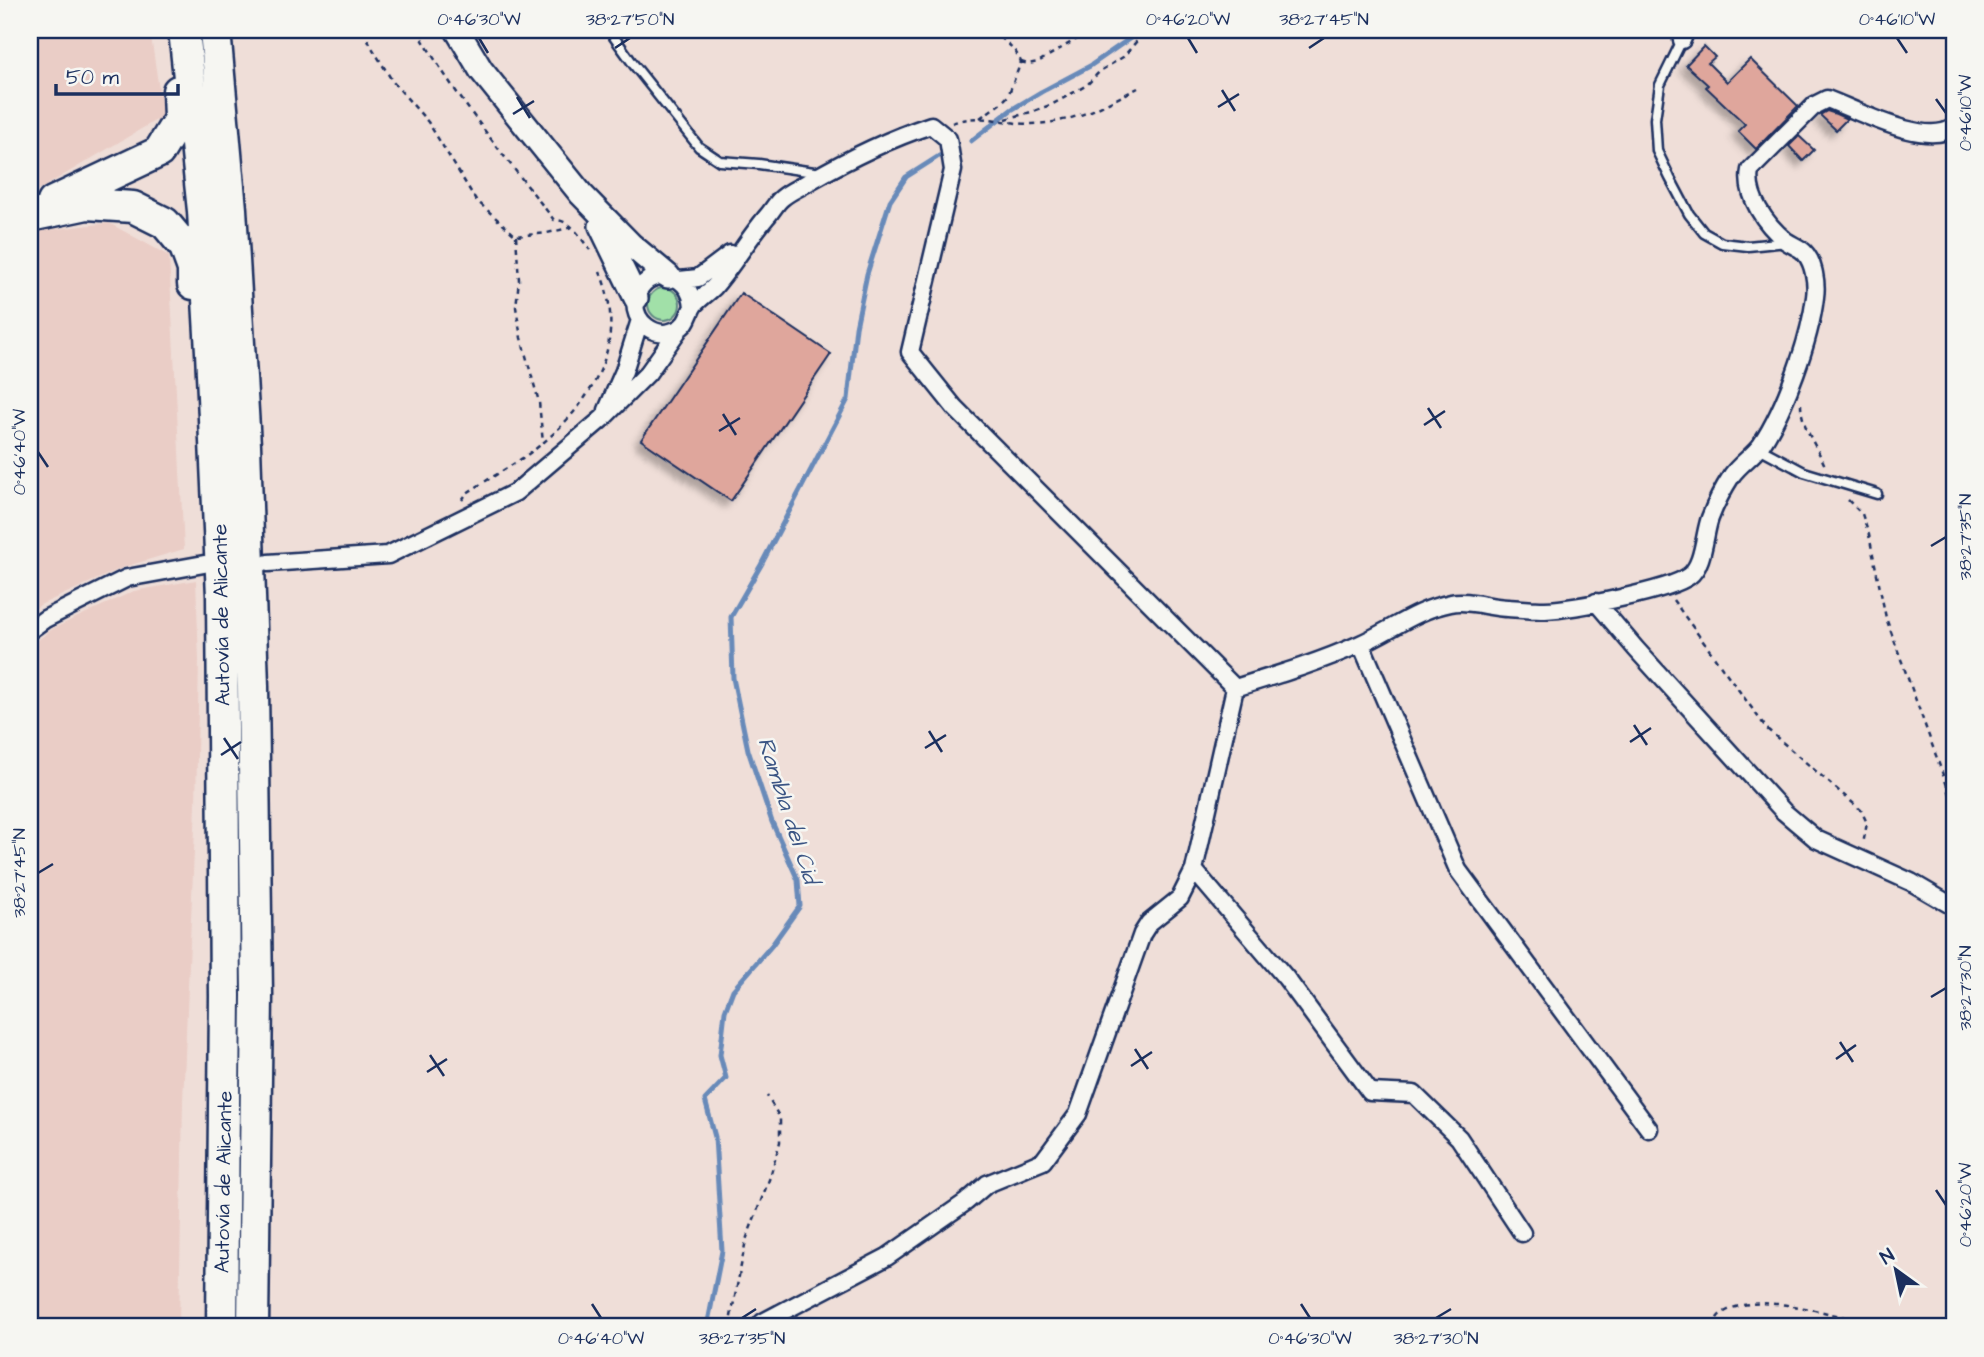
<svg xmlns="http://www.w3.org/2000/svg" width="1984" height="1357" viewBox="0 0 1984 1357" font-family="'Architects Daughter',sans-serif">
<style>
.built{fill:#eacdc6}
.green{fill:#a1e0a8;stroke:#5e8883;stroke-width:2}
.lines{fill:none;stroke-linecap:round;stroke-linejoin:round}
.stream{stroke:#688ab9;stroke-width:5}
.building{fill:#dfa69c;stroke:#1b2f5e;stroke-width:2;filter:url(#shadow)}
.lane-casing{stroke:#1b2f5e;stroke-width:13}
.street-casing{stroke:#1b2f5e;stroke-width:21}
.secondary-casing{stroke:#1b2f5e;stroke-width:28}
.highway-casing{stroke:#1b2f5e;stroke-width:35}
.path{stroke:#1b2f5e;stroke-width:2.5;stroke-dasharray:5 5;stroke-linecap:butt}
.lane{stroke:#f6f6f2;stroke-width:8}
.street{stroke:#f6f6f2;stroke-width:16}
.secondary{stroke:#f6f6f2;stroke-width:23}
.highway{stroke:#f6f6f2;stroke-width:30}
.ticks{fill:none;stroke:#1b2f5e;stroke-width:2.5}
.labels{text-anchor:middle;stroke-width:5;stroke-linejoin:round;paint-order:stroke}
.street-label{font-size:21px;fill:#1b2f5e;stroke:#f6f6f2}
.water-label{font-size:23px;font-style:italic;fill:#3b5584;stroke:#f6f6f2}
.neatline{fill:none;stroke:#1b2f5e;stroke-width:2.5}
.ticks-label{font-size:18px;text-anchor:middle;fill:#1b2f5e}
</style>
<defs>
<filter id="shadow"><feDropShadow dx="-6" dy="6" stdDeviation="3.5" flood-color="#0004"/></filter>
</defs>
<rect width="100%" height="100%" fill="#efded8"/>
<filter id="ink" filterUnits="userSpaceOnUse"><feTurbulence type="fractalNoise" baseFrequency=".0143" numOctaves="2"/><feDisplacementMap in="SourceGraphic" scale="14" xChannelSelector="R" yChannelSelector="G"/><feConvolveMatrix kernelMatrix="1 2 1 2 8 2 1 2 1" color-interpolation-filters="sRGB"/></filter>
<g filter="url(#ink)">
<!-- built -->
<path class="built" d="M 30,30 L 150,30 L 163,116 L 30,195 Z
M 109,223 L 169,256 L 184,549 L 124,567 L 40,605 L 30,613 L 30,232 Z
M 196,580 L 199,660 L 196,805 L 183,1101 L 179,1327 L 30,1327 L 30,646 L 54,628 L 134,591 Z"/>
<!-- green -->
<path class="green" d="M648 304a16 16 0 1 1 32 0a16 16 0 1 1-32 0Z"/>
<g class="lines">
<!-- stream -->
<path class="stream" d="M 971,141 L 1011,110 L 1041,92 L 1090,66 L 1142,30
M 707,1327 L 722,1251 L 715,1137 L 705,1100 L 726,1078 L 720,1055 L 725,1011 L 733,990 L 772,945 L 800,906 L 798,880 L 772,822 L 748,750 L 733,678 L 731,617 L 761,565 L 848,399 L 856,327 L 867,274 L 890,201 L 906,177 L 939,156"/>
</g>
<!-- building -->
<path class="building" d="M 1704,46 L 1715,57 L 1708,63 L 1727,82 L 1750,59 L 1798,106 L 1756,149 L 1738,131 L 1745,124 L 1706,87 L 1708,85 L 1686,65 Z
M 1827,111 L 1836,114 L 1847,119 L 1836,130 L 1820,115 Z
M 1799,136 L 1814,150 L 1803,161 L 1789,146 Z
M 741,293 L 831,354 L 731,501 L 641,440 Z"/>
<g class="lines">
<!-- lane casing -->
<g class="lane-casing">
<path id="lane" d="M 609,30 L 634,65 L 699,147 L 720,161 L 759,164 L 821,173
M 1682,40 L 1660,85 L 1655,119 L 1657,151 L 1670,178 L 1689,214 L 1704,233 L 1722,243 L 1748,246 L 1787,242
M 1759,448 L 1804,472 L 1877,494"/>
</g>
<!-- street casing -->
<g class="street-casing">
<path id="street" d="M 1682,40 L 1686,30
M 680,280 L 698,278 L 730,254
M 693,307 C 691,269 644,265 636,298 C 631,321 655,340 676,330 C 689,324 688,314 694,305 C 700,298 708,293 714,287 C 734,264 749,237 769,214 C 773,209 777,202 782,198 C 790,191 801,187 810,181 C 848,159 889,139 931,125 L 948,139 L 953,170 L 910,352 L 955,408 L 1235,688 C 1277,675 1320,662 1360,644 C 1392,630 1415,610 1451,603 C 1467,599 1491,608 1508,608 C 1521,609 1533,610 1545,610 C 1572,609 1669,591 1689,576 C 1704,565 1704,534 1710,518 C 1716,502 1723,489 1732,475 C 1740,464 1753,456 1761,445 C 1785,409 1810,340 1815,297 C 1817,284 1814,262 1804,252 C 1800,248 1792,245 1786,241 C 1766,225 1745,196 1750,170 L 1815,105 L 1827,99 C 1857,110 1926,148 1954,127
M 607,410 L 624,371 L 640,320
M 268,563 L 388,555 L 516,492 L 603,418 L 648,373 L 680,328
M 1596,602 L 1636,649 L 1784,812 L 1816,839 L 1911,882 L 1954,907
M 30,630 L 45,619 L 127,578 L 204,564
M 1361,644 L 1458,870 L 1649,1129
M 1194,870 L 1286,978 L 1370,1092 L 1414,1094 L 1459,1138 L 1522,1233
M 759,1327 L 763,1322 L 887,1257 L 966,1202 L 987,1184 L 1043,1161 L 1078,1114 L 1142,934 L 1149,923 L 1180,898 L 1194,870 L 1235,688"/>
</g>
<!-- secondary casing -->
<g class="secondary-casing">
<path id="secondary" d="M 457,30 L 481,70 L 581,194 L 631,245 L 668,276
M 601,226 L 636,298"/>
</g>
<!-- highway casing -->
<g class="highway-casing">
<path id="highway" d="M 184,30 L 203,211 L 211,352 L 222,596 L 225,996 L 222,1327
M 215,30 L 231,209 L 245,445 L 253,686 L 257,995 L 253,1327
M 53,202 L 159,152 L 179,119 L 178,91
M 30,216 L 87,204 L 133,207 L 165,223 L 185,247 L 193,269 L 193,284"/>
</g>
<!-- path -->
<path class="path" d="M 364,30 L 371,46 L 393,82 L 428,122 L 476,200 L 516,236 L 547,233 L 573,227
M 417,30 C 456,98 506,158 554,220 C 573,220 579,237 590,250
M 1021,62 L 1028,64 L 1038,62 L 1092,30
M 980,118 L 1001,103 L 1008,96 L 1021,62 C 1015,47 1002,38 989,30
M 1006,119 L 1031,112 L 1053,104 L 1087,85 L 1100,71 L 1123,57 L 1143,34 L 1149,30
M 952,123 C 981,112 1004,124 1032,124 C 1074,123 1102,106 1138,88
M 516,236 L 519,280 L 516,307 L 521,338 L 539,402 L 543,443
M 1801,404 C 1801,427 1817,446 1825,466
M 462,500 L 467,493 C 491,477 523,460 544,442 C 596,397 628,341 600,272
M 1848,500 L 1862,514 L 1869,535 L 1886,618 L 1954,805
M 1673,600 L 1767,729 L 1861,810 L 1867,823 L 1863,844
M 729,1327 L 746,1240 L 770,1177 L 780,1142 L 780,1118 L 767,1096
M 1712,1327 C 1715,1323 1717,1316 1721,1314 C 1755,1290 1824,1313 1861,1321 L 1872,1327"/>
<!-- lane -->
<use href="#lane" class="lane"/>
<!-- street -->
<use href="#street" class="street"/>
<!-- secondary -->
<use href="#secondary" class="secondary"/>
<!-- highway -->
<use href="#highway" class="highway"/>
</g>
</g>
<!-- ticks -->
<path class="ticks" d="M 479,38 L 488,53M 1188,38 L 1197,53M 1897,38 L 1907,53M 615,48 L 630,38M 1309,48 L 1324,38M 1222,90 L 1235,111M 517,97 L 530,118M 1936,99 L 1946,113M 1218,107 L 1239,94M 513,114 L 534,101M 1428,408 L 1441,428M 723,414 L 736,435M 1424,425 L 1445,411M 719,431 L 740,418M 38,452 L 48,467M 1931,546 L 1946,537M 1634,725 L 1647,745M 929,731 L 942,752M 224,738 L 238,759M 1630,742 L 1651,728M 925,748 L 946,735M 221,755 L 241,742M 38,873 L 53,864M 1931,997 L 1946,988M 1840,1042 L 1853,1062M 1135,1049 L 1148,1069M 430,1055 L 444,1076M 1836,1059 L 1856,1045M 1131,1066 L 1152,1052M 427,1072 L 447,1059M 1936,1190 L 1946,1205M 592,1304 L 601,1318M 1301,1304 L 1310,1318M 742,1318 L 756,1309M 1436,1318 L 1451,1309"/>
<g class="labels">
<!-- street labels -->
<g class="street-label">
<text transform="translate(221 615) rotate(-91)" y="7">Autovía de Alicante</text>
<text transform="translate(223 1182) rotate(-89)" y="7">Autovía de Alicante</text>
</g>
<!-- water labels -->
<g class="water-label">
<text transform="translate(789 810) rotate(72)" y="8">Rambla del Cid</text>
</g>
</g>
<!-- margin -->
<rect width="1984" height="1357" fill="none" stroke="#f6f6f2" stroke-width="77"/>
<!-- north arrow -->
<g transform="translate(1896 1270) rotate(327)" stroke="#f6f6f2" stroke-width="5" paint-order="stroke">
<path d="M0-5L12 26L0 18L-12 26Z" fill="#1b2f5e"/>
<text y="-10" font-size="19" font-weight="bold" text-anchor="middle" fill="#1b2f5e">N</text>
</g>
<!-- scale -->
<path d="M56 84v10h122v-10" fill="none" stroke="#1b2f5e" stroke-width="3.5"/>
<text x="66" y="84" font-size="21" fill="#1b2f5e" stroke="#f6f6f2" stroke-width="5" paint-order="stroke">50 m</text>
<rect x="38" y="38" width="1908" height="1280" class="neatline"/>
<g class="ticks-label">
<text x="479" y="25">0°46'30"W</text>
<text x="630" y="25">38°27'50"N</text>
<text x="1188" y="25">0°46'20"W</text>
<text x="1324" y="25">38°27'45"N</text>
<text x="1897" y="25">0°46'10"W</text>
<text transform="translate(1965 113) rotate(-90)" y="6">0°46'10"W</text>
<text transform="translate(19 452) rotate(-90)" y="6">0°46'40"W</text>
<text transform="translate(1965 537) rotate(-90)" y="6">38°27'35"N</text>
<text transform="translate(19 873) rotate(-90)" y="6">38°27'45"N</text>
<text transform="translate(1965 988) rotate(-90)" y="6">38°27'30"N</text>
<text transform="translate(1965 1205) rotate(-90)" y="6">0°46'20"W</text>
<text x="601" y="1344">0°46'40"W</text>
<text x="742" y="1344">38°27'35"N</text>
<text x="1310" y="1344">0°46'30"W</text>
<text x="1436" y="1344">38°27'30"N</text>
</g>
</svg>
